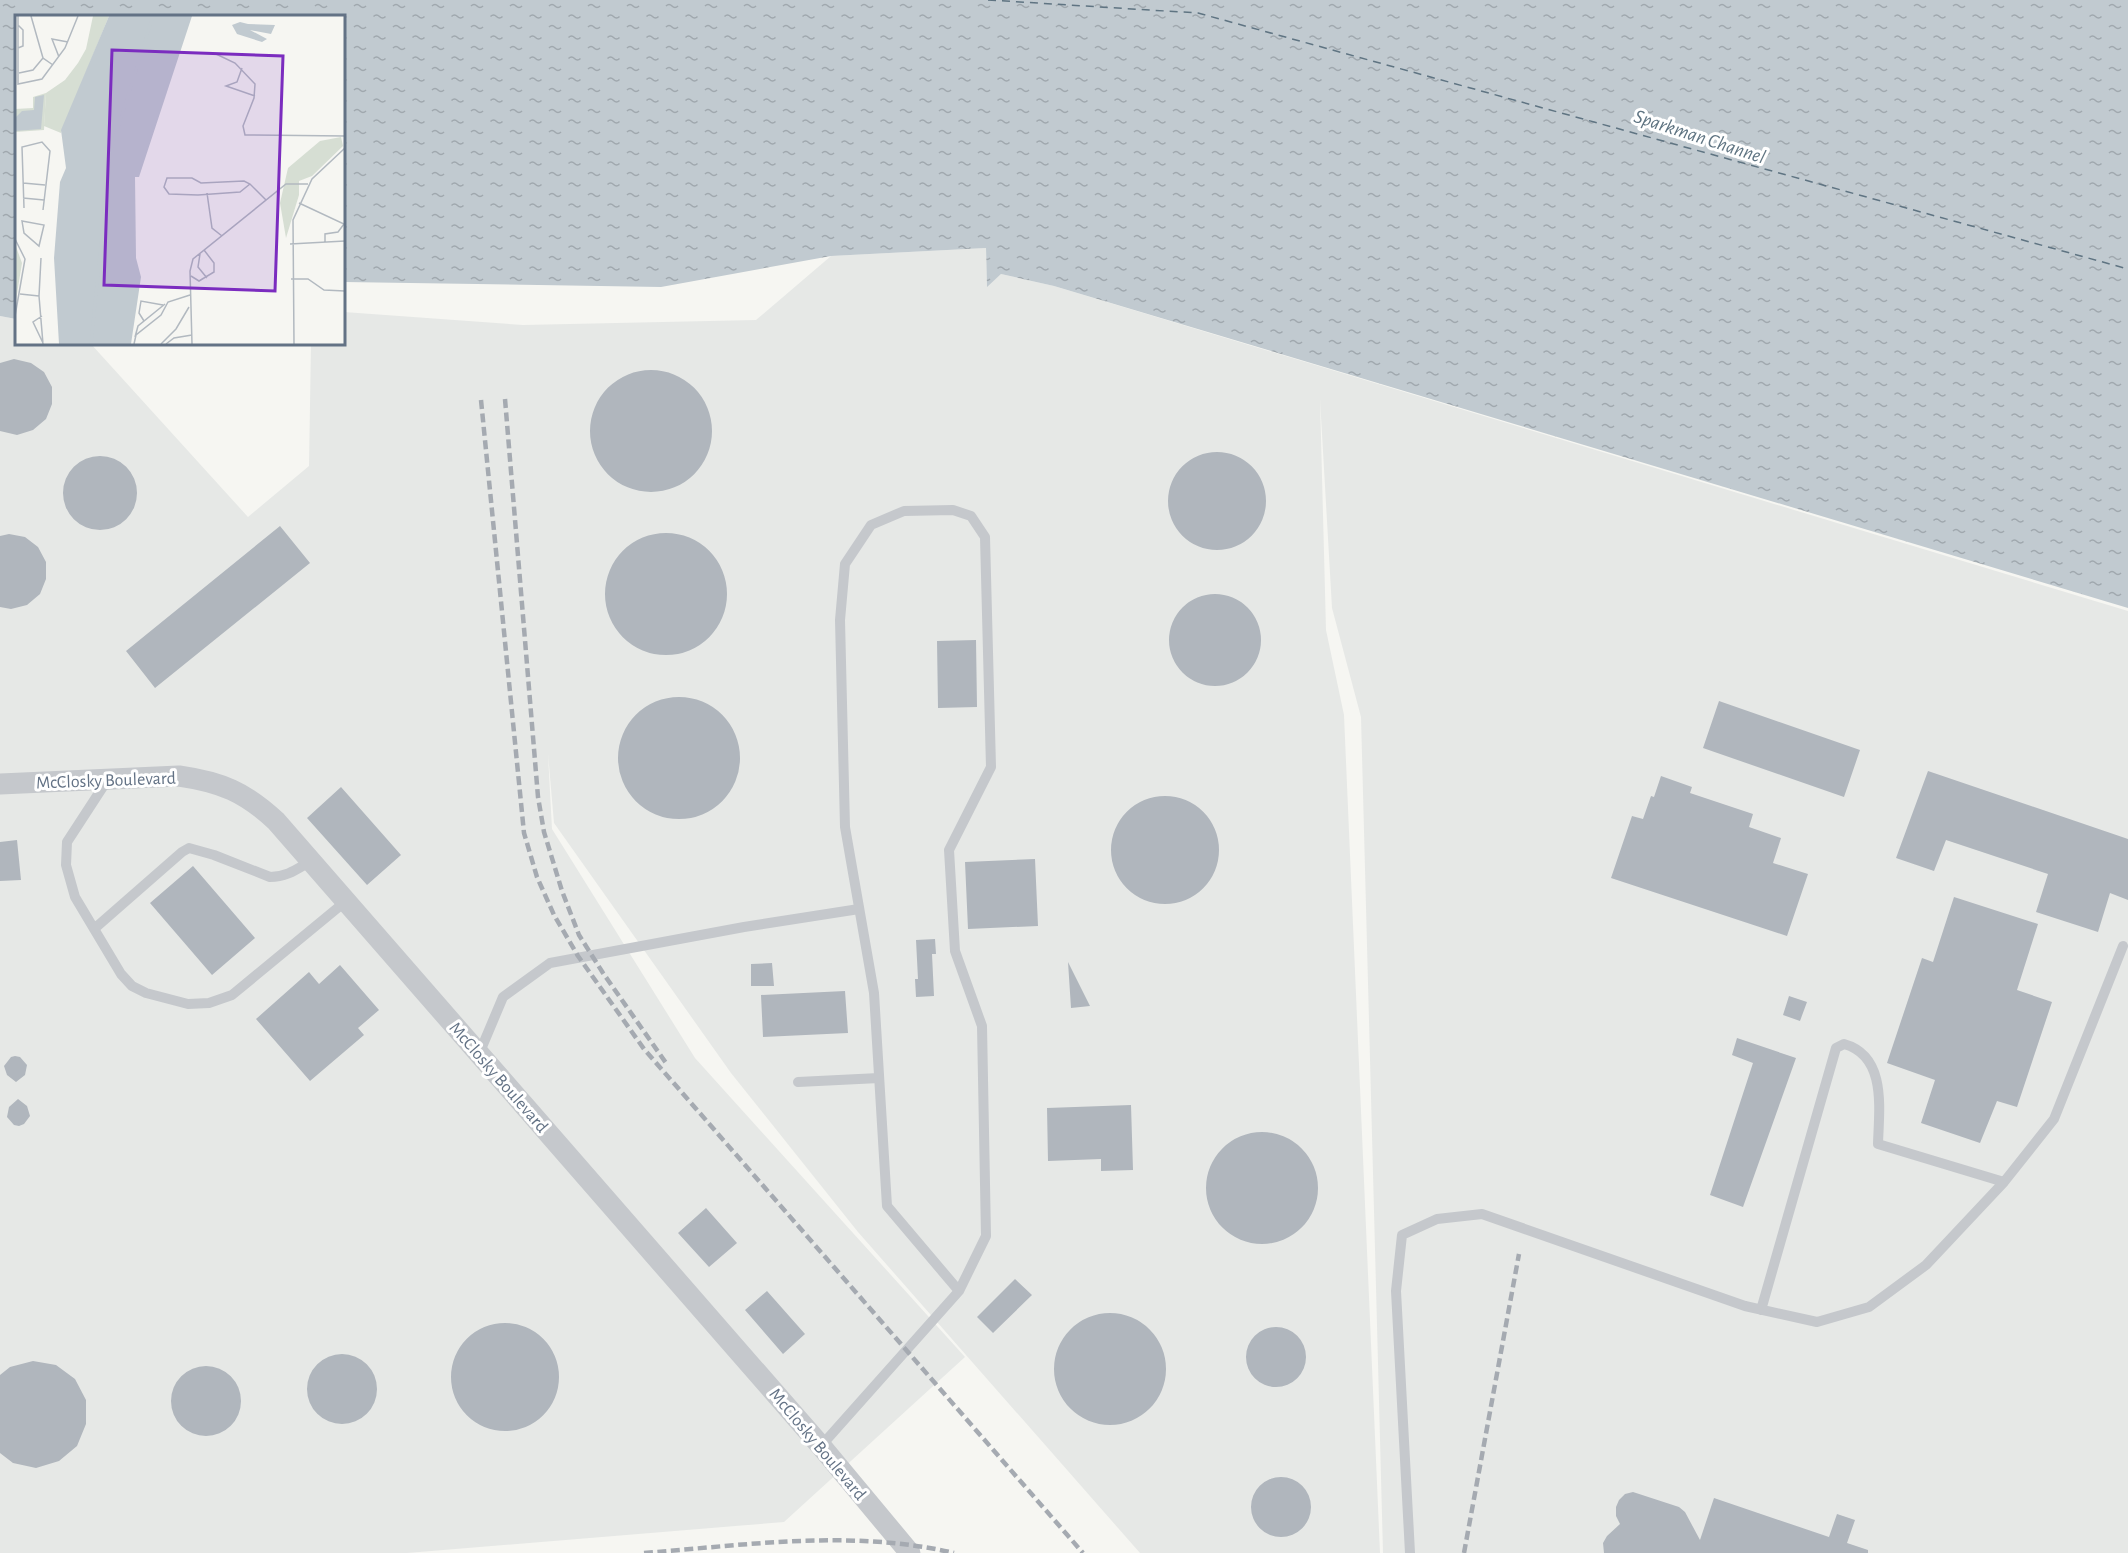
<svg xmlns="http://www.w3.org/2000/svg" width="2128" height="1553" viewBox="0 0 2128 1553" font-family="'Alegreya Sans',sans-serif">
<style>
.built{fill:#e6e8e6}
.water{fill:url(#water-ripples)}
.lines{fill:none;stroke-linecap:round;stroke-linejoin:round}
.ferry{stroke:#5f7482;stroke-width:1.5;stroke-dasharray:8 6;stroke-linecap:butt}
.building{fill:#b0b6bd}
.service{stroke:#c5c8cc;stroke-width:10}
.minor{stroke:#c5c8cc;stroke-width:21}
.rail{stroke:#a5aab1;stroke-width:4.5;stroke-dasharray:9 4.5;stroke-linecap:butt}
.labels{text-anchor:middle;stroke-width:6;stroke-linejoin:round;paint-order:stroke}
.street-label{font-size:18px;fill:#637285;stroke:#fff}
.water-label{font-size:20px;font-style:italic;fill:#5f7482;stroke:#fff}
.inset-river{fill:none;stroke:#c1cad0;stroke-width:3}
.inset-road{fill:none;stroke:#b2b9c0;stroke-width:1.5}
.view{fill:#7b2cbf;fill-opacity:0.15;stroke:#7b2cbf;stroke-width:3}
.inset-edge{fill:none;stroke:#637285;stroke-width:3}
</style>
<defs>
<pattern id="water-ripples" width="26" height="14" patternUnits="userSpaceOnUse" patternTransform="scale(1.5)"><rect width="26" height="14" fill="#c1cad0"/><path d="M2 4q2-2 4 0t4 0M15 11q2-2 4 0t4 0" fill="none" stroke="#a0a8ae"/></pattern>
</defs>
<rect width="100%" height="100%" fill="#f6f6f2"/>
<!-- built -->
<path class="built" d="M 986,248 L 987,286 L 1001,274 L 1054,286 L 2128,611 L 2128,1553 L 1383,1553 L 1361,717 L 1332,608 L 1320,399 L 1326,630 L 1344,715 L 1380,1553 L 1140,1553 L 858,1232 L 731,1073 L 554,823 L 548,754 L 552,829 L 695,1058 L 965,1357 L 784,1522 L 407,1553 L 0,1553 L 0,316 L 16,319 L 16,344 L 91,344 L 248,517 L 309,466 L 311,344 L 344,344 L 344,312 L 523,325 L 756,320 L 831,256 Z"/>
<!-- water -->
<path class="water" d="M 0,0 L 2128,0 L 2128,608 L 1054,286 L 1001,274 L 987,287 L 986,248 L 831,256 L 661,287 L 344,282 L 344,16 L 16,16 L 16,319 L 0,316 Z"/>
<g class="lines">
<!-- ferry -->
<path class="ferry" d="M 988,0 L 1198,13 L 2128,269"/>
</g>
<!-- building -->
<path class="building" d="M 14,359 L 31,363 L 44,372 L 52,387 L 52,404 L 46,419 L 33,430 L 17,435 L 0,431 L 0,363 Z
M590 431a61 61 0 1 1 122 0a61 61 0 1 1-122 0Z
M1168 501a49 49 0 1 1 98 0a49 49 0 1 1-98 0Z
M63 493a37 37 0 1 1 74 0a37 37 0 1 1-74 0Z
M 280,526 L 310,563 L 155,688 L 126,651 Z
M605 594a61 61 0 1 1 122 0a61 61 0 1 1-122 0Z
M 9,534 L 25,537 L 38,547 L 46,562 L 46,579 L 40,594 L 27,605 L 11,609 L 0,607 L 0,536 Z
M1169 640a46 46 0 1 1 92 0a46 46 0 1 1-92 0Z
M 976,640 L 977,707 L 938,708 L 937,641 Z
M618 758a61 61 0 1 1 122 0a61 61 0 1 1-122 0Z
M 1719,701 L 1860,750 L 1844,797 L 1703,748 Z
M 1928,771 L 2128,839 L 2128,900 L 2110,893 L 2098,932 L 2036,912 L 2048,874 L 1946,840 L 1934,871 L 1896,858 Z
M 1661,776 L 1692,787 L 1690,793 L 1753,814 L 1749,827 L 1781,838 L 1773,863 L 1808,874 L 1787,936 L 1611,878 L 1632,816 L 1643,819 L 1651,796 L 1654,797 Z
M 341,787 L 401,855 L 367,885 L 307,818 Z
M1111 850a54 54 0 1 1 108 0a54 54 0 1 1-108 0Z
M 17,840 L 21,880 L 0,881 L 0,842 Z
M 1035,859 L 1038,926 L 968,929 L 965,862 Z
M 193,866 L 255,938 L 212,975 L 150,903 Z
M 1954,897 L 2038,924 L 2017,990 L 2052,1002 L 2017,1107 L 1997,1101 L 1980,1143 L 1921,1123 L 1935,1080 L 1887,1063 L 1922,958 L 1933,962 Z
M 935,939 L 936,954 L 932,954 L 934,996 L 916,997 L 915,979 L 918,979 L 916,940 Z
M 1068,962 L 1090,1006 L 1071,1008 Z
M 772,963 L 774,986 L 751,986 L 751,964 Z
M 340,965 L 379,1010 L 358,1028 L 364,1035 L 310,1081 L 256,1019 L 309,972 L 319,984 Z
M 845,991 L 848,1033 L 763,1037 L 761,995 Z
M 1789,996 L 1807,1002 L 1800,1021 L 1783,1015 Z
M 1737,1038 L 1796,1058 L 1743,1207 L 1710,1195 L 1753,1063 L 1732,1055 Z
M 15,1056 L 20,1057 L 27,1065 L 25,1075 L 16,1082 L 7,1075 L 4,1066 L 11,1057 Z
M 18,1099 L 27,1106 L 30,1116 L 24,1124 L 19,1126 L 14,1125 L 7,1117 L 9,1107 Z
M 1131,1105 L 1133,1170 L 1101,1171 L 1101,1159 L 1048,1161 L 1047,1108 Z
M1206 1188a56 56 0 1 1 112 0a56 56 0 1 1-112 0Z
M 706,1208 L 737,1243 L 709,1267 L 678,1233 Z
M 1015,1279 L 1032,1295 L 993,1333 L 977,1317 Z
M 767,1291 L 805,1334 L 783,1354 L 745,1310 Z
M1054 1369a56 56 0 1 1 112 0a56 56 0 1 1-112 0Z
M451 1377a54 54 0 1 1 108 0a54 54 0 1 1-108 0Z
M1246 1357a30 30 0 1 1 60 0a30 30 0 1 1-60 0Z
M307 1389a35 35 0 1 1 70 0a35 35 0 1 1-70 0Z
M 33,1361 L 56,1365 L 75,1379 L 86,1400 L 86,1424 L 77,1446 L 59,1461 L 36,1468 L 13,1463 L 0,1453 L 0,1375 L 10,1367 Z
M171 1401a35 35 0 1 1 70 0a35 35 0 1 1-70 0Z
M1251 1507a30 30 0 1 1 60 0a30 30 0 1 1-60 0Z
M 1633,1492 L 1679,1507 L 1685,1512 L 1700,1540 L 1714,1498 L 1829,1537 L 1837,1514 L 1855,1520 L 1847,1543 L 1868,1550 L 1868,1553 L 1604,1553 L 1603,1543 L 1607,1536 L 1620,1524 L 1616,1516 L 1616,1507 L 1619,1500 L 1625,1494 Z"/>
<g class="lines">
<!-- service -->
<path class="service" d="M 108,779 L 67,842 L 66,865 L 75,897 L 121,974 L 132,986 L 146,993 L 188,1004 L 209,1003 L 232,995 L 346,901
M 94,929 L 182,852 L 189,848 L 214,855 L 270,877 C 287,877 297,869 311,861
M 479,1054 L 503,997 L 550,963 L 744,927 L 859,909
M 798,1082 L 879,1078
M 1761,1310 L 1836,1048 L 1844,1044 C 1887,1056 1879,1109 1878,1144 L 2004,1182
M 821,1446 L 959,1291 L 986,1236 L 982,1026 L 955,951 L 949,850 L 991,767 L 985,537 L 971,516 L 953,510 L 904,511 L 871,525 L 845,564 L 840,620 L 845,827 L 874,993 L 887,1206 L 959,1291
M 1410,1553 L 1396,1291 L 1402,1235 L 1437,1219 L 1482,1214 L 1745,1306 L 1817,1322 L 1869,1307 L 1926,1265 L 2004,1182 L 2054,1119 L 2123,946"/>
<!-- minor -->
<path class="minor" d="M 0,784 L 179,776 C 221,782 245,792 276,821 L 821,1446 L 910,1553"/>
<!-- rail -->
<path class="rail" d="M 505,399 L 538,797 L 544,832 L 562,891 L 579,935 L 603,973 L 666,1063
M 481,400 L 524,833 L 537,877 L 554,915 L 578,956 L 644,1049 L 1083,1553
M 644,1553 C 747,1545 852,1529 954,1553
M 1464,1553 L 1519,1254"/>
</g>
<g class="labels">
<!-- street labels -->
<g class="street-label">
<text transform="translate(106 780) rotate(-2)" y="6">McClosky Boulevard</text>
<text transform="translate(499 1077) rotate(49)" y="6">McClosky Boulevard</text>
<text transform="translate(818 1444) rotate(50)" y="6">McClosky Boulevard</text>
</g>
<!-- water labels -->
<g class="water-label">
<text transform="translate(1700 136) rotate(18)" y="7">Sparkman Channel</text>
</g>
</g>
<!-- overview -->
<g transform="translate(15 15)">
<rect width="330" height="330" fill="#f6f6f2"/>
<path d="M 326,122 L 328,131 L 297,161 L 284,166 L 284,180 L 271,223 L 265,188 L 273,153 L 305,126 Z" fill="#d6ded3"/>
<path d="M 78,1 L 94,1 L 46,118 L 29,111 L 31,78 L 50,65 L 63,48 L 71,34 Z" fill="#d6ded3"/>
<path d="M 31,78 L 29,115 L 0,117 L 0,94 L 18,93 L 18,82 ZM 0,229 L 7,248 L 0,291 Z" fill="#d6ded3"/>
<path d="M 94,1 L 177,1 L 124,162 L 120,162 L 121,243 L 126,262 L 116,329 L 44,329 L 39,243 L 45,167 L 51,153 L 46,115 ZM 225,7 L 233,9 L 260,10 L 256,19 L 235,15 L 252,24 L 247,27 L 222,19 L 217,10 ZM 29,80 L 26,114 L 0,116 L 0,103 L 7,96 L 19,95 L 20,82 Z" fill="#c1cad0"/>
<path class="inset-river" d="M 76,329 L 95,138 L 138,1"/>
<path class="inset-road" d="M 3,1 L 3,69 L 27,64 L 50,33 L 63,1M 16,1 L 28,43 L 38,50M 3,33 L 8,31 L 8,15 L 3,10M 201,39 L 220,48 L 240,69 L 239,83 L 228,111 L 230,120 L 330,121M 44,42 L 37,24 L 53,27M 227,53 L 222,67 L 211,71 L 240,81M 4,58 L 18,55 L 28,43M 8,168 L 30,170M 235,169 L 225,177 L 183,180 L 154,179 L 149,172 L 152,163 L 177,163 L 186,168 L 229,166 L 235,169 L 251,185M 192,178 L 197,213 L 207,221M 8,183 L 29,185M 284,188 L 329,209 L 323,217 L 310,219 L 310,227M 9,193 L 7,132 L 27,127 L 35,136 L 28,195M 7,206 L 29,210 L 24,231 L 9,218 ZM 0,224 L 10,244 L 0,301M 275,229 L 330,226M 185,239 L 183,252 L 192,263M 26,243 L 24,281 L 28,329M 176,261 L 184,266 L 199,257 L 199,248 L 189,235M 276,264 L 293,264 L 309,275 L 330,276M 5,279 L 24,281M 27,301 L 18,307 L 28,328M 129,306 L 124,298 L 126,286 L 148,290M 120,322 L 123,311 L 150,289M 119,329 L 121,320 L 146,300 L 153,287 L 175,280M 146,329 L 161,314 L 174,292M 151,329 L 159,323 L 177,320M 177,329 L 175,256 L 178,244 L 271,169 L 293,169M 279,329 L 278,205 L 297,164 L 330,133"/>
<path class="view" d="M 97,35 L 268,41 L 260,276 L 89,270 Z"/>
<rect width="330" height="330" class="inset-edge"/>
</g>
</svg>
